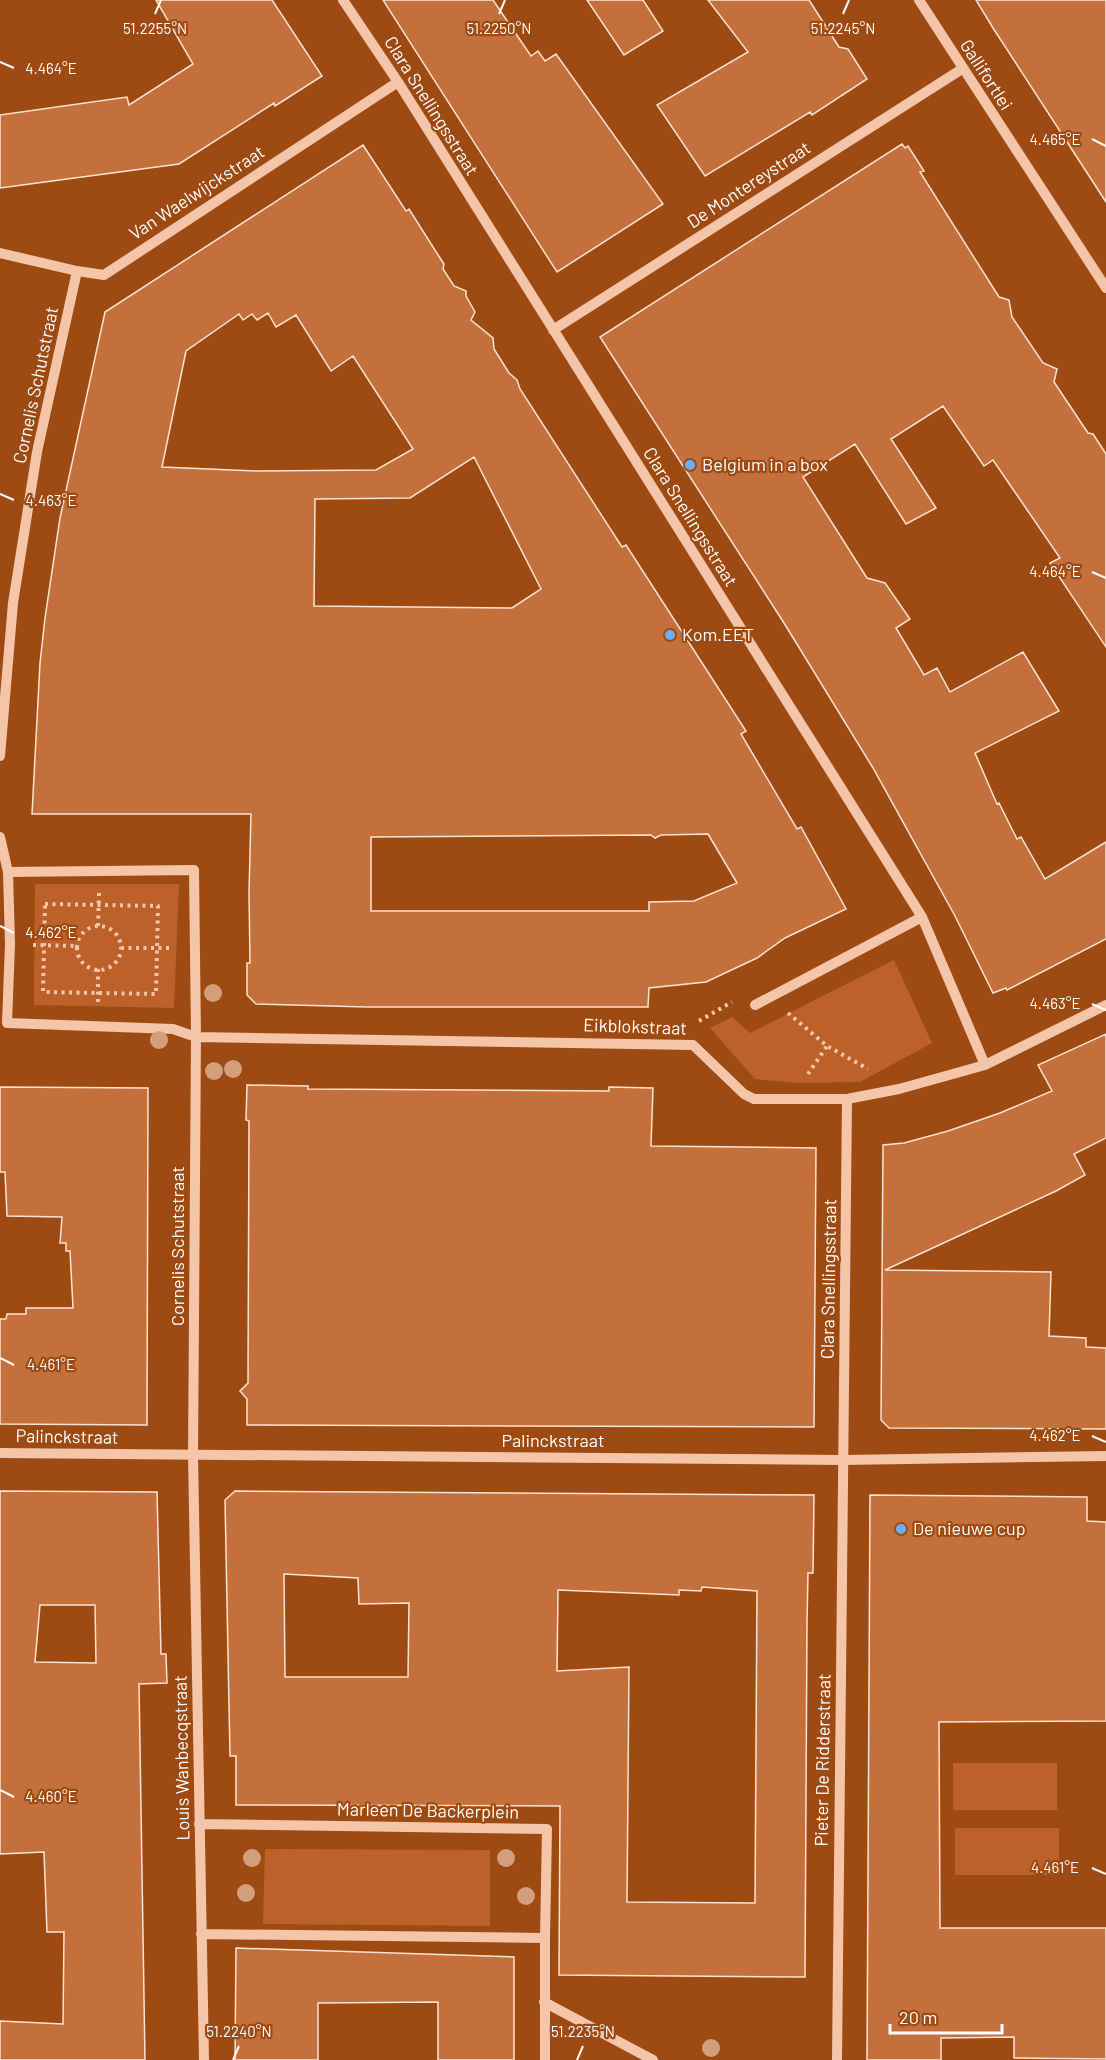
<svg xmlns="http://www.w3.org/2000/svg" width="1106" height="2060" viewBox="0 0 1106 2060" font-family="Barlow,sans-serif">
<style>
.green{fill:#bd612a}
.building{fill:#c4703c;stroke:#fde2d1;stroke-width:1.5;fill-rule:evenodd}
.lines{fill:none;stroke-linecap:round;stroke-linejoin:round}
.path{stroke:#f4c5a9;stroke-width:4;stroke-dasharray:3 4.5;stroke-linecap:butt}
.minor{stroke:#f4c5a9;stroke-width:10}
.tree{fill:#d29e7c}
.ticks{fill:none;stroke:#fff;stroke-width:2}
.poi-dot{fill:#6cafff;stroke:#9d4a13;stroke-width:2}
.labels{text-anchor:middle;stroke-width:4.5;stroke-linejoin:round;paint-order:stroke}
.street-label{font-size:18px;fill:#fff;stroke:#9d4a13}
.poi-label{font-size:18px;fill:#fff;stroke:#9d4a13;text-anchor:start}
.ticks-label{font-size:15px;text-anchor:middle;fill:#fff;stroke:#9d4a13;stroke-width:4.5;stroke-linejoin:round;paint-order:stroke}
</style>
<rect width="100%" height="100%" fill="#9d4a13"/>
<!-- green -->
<path class="green" d="M 35,884 L 179,884 L 174,1008 L 34,1005 Z
M 894,960 L 932,1043 L 860,1082 L 797,1083 L 755,1079 L 710,1028 L 732,1017 L 750,1033 Z
M 953,1763 L 1057,1763 L 1057,1810 L 953,1810 Z
M 955,1828 L 1059,1828 L 1059,1875 L 955,1875 Z
M 265,1849 L 490,1850 L 490,1926 L 263,1924 Z"/>
<!-- building -->
<path class="building" d="M 156,0 L 272,0 L 322,76 L 275,106 L 274,103 L 179,164 L 0,188 L 0,115 L 127,97 L 129,105 L 193,64 Z
M 383,0 L 493,0 L 531,56 L 538,51 L 545,61 L 556,54 L 663,204 L 557,272 Z
M 587,0 L 643,0 L 663,31 L 624,55 Z
M 708,0 L 809,0 L 839,47 L 848,49 L 867,79 L 812,115 L 810,112 L 705,176 L 657,105 L 748,52 Z
M 976,0 L 1106,0 L 1106,202 L 993,28 Z
M 902,144 L 905,148 L 908,146 L 924,171 L 920,172 L 999,297 L 1009,300 L 1012,317 L 1043,363 L 1057,369 L 1054,382 L 1088,433 L 1093,434 L 1106,454 L 1106,647 L 1050,563 L 1060,558 L 993,460 L 984,466 L 943,406 L 891,439 L 936,508 L 906,524 L 855,444 L 803,477 L 867,578 L 885,583 L 910,619 L 896,628 L 924,675 L 937,668 L 950,692 L 1023,652 L 1059,711 L 975,753 L 997,804 L 999,803 L 1017,839 L 1021,837 L 1045,879 L 1106,842 L 1106,939 L 1007,990 L 1006,988 L 993,993 L 955,916 L 873,768 L 784,623 L 600,337 Z
M 363,145 L 406,211 L 409,209 L 440,258 L 444,264 L 443,269 L 454,286 L 466,291 L 466,296 L 475,312 L 471,320 L 493,338 L 494,349 L 509,373 L 517,380 L 520,389 L 622,547 L 626,545 L 746,731 L 741,734 L 797,829 L 801,827 L 846,909 L 785,938 L 757,958 L 706,982 L 649,988 L 648,1007 L 367,1007 L 256,1004 L 247,995 L 247,963 L 250,963 L 249,893 L 251,814 L 32,814 L 40,663 L 45,618 L 60,518 L 105,312 ZM 268,313 L 276,327 L 296,315 L 331,371 L 353,356 L 413,449 L 376,470 L 257,471 L 162,467 L 186,351 L 239,314 L 243,320 L 252,314 L 257,320 ZM 474,457 L 541,589 L 512,608 L 314,606 L 315,499 L 410,498 ZM 708,834 L 737,883 L 694,901 L 649,902 L 649,911 L 371,911 L 371,837 L 651,835 L 655,838 L 661,835 Z
M 1106,1034 L 1106,1138 L 1074,1154 L 1085,1175 L 1056,1191 L 885,1270 L 1051,1272 L 1049,1336 L 1086,1338 L 1086,1347 L 1106,1348 L 1106,1429 L 889,1428 L 881,1420 L 883,1145 L 904,1143 L 948,1131 L 1000,1113 L 1052,1091 L 1038,1065 Z
M 247,1085 L 308,1086 L 308,1089 L 609,1091 L 609,1087 L 653,1088 L 651,1146 L 816,1148 L 814,1427 L 247,1425 L 247,1399 L 240,1391 L 248,1383 L 249,1121 L 246,1120 Z
M 0,1087 L 148,1088 L 147,1425 L 0,1424 L 0,1319 L 6,1319 L 7,1314 L 26,1314 L 26,1308 L 73,1308 L 70,1251 L 66,1251 L 66,1243 L 60,1243 L 62,1217 L 7,1216 L 5,1172 L 0,1172 Z
M 0,1491 L 157,1492 L 161,1654 L 166,1654 L 167,1683 L 139,1684 L 145,2060 L 0,2060 L 0,2021 L 63,2024 L 64,1932 L 47,1932 L 44,1852 L 0,1854 ZM 40,1605 L 95,1605 L 96,1663 L 35,1662 Z
M 235,1491 L 814,1495 L 813,1573 L 808,1573 L 807,1623 L 805,1977 L 559,1975 L 560,1806 L 236,1805 L 236,1756 L 230,1756 L 225,1500 ZM 284,1574 L 358,1578 L 359,1604 L 409,1603 L 408,1677 L 285,1677 ZM 702,1587 L 757,1591 L 755,1903 L 627,1902 L 629,1667 L 557,1671 L 558,1590 L 679,1595 L 679,1590 L 701,1591 Z
M 870,1495 L 1087,1497 L 1087,1521 L 1106,1522 L 1106,1721 L 939,1722 L 940,1928 L 1106,1928 L 1106,2059 L 1014,2058 L 1014,2037 L 941,2038 L 941,2060 L 867,2060 Z
M 236,1948 L 514,1957 L 514,2060 L 438,2060 L 438,2002 L 318,2003 L 318,2060 L 235,2060 Z"/>
<g class="lines">
<!-- path -->
<path class="path" d="M 45,904 L 158,906 L 156,994 L 43,992 Z
M 98,926 L 99,893
M77 948a22 22 0 1 1 44 0a22 22 0 1 1-44 0Z
M 33,945 L 77,946
M 121,948 L 171,948
M 98,1002 L 98,969
M 788,1013 L 827,1046 L 868,1069
M 699,1021 L 732,1002
M 808,1074 L 827,1046"/>
<!-- minor -->
<path class="minor" d="M 343,0 L 398,82 L 922,917 L 985,1065
M 919,0 L 1106,288
M 0,253 L 77,271 L 104,275 L 398,82
M 553,330 L 962,69
M 0,756 L 13,603 L 37,452 L 77,271
M 0,837 L 8,872
M 755,1005 L 922,917
M 0,1453 L 843,1460 L 1106,1456
M 199,1824 L 547,1829 L 545,1938
M 201,1934 L 545,1938 L 545,2060
M 544,2002 L 653,2060
M 204,2060 L 193,1455 L 196,1037 L 194,870 L 8,872 L 10,944 L 7,1023 L 173,1029 L 196,1037 L 693,1045 L 744,1094 L 754,1099 L 847,1099 L 899,1089 L 985,1065 L 1106,1005
M 837,2060 L 847,1099"/>
</g>
<!-- trees -->
<g class="tree">
<circle cx="213" cy="993" r="9"/>
<circle cx="159" cy="1040" r="9"/>
<circle cx="233" cy="1069" r="9"/>
<circle cx="214" cy="1071" r="9"/>
<circle cx="252" cy="1858" r="9"/>
<circle cx="506" cy="1858" r="9"/>
<circle cx="246" cy="1893" r="9"/>
<circle cx="526" cy="1896" r="9"/>
<circle cx="711" cy="2048" r="9"/>
</g>
<!-- ticks -->
<path class="ticks" d="M 155,14 L 161,0M 499,14 L 505,0M 843,14 L 849,0M 0,62 L 14,68M 1092,139 L 1106,146M 0,494 L 14,500M 1092,572 L 1106,578M 0,926 L 14,933M 1092,1004 L 1106,1010M 0,1358 L 14,1365M 1092,1436 L 1106,1442M 0,1790 L 14,1797M 1092,1868 L 1106,1874M 233,2060 L 239,2046M 577,2060 L 583,2046"/>
<!-- markers -->
<g class="poi-dot">
<circle cx="690" cy="465" r="6"/>
<circle cx="670" cy="635" r="6"/>
<circle cx="901" cy="1529" r="6"/>
</g>
<g class="labels">
<!-- street labels -->
<g class="street-label">
<text transform="translate(986 75) rotate(57)" y="6">Gallifortlei</text>
<text transform="translate(431 106) rotate(58)" y="6">Clara Snellingsstraat</text>
<text transform="translate(749 185) rotate(-33)" y="6">De Montereystraat</text>
<text transform="translate(197 193) rotate(-33)" y="6">Van Waelwijckstraat</text>
<text transform="translate(36 385) rotate(-78)" y="6">Cornelis Schutstraat</text>
<text transform="translate(690 517) rotate(58)" y="6">Clara Snellingsstraat</text>
<text transform="translate(635 1027) rotate(2)" y="6">Eikblokstraat</text>
<text transform="translate(178 1246) rotate(-90)" y="6">Cornelis Schutstraat</text>
<text transform="translate(829 1279) rotate(-89)" y="6">Clara Snellingsstraat</text>
<text transform="translate(67 1437) rotate(1)" y="6">Palinckstraat</text>
<text x="553" y="1447">Palinckstraat</text>
<text transform="translate(182 1758) rotate(-91)" y="6">Louis Wanbecqstraat</text>
<text transform="translate(823 1760) rotate(-89)" y="6">Pieter De Ridderstraat</text>
<text transform="translate(428 1811) rotate(1)" y="6">Marleen De Backerplein</text>
</g>
<!-- poi labels -->
<g class="poi-label">
<text x="702" y="471">Belgium in a box</text>
<text x="682" y="641">Kom.EET</text>
<text x="913" y="1535">De nieuwe cup</text>
</g>
</g>
<g class="ticks-label">
<text x="155" y="34">51.2255°N</text>
<text x="499" y="34">51.2250°N</text>
<text x="843" y="34">51.2245°N</text>
<text x="51" y="74">4.464°E</text>
<text x="1055" y="145">4.465°E</text>
<text x="51" y="506">4.463°E</text>
<text x="1055" y="577">4.464°E</text>
<text x="51" y="938">4.462°E</text>
<text x="1055" y="1009">4.463°E</text>
<text x="51" y="1370">4.461°E</text>
<text x="1055" y="1441">4.462°E</text>
<text x="51" y="1802">4.460°E</text>
<text x="1055" y="1873">4.461°E</text>
<text x="239" y="2037">51.2240°N</text>
<text x="583" y="2037">51.2235°N</text>
</g>
<!-- scale -->
<path d="M890 2024v9h112v-9" fill="none" stroke="#ffffff" stroke-width="3"/>
<text x="899" y="2024" font-size="18" fill="#ffffff" stroke="#9d4a13" stroke-width="4.5" paint-order="stroke">20 m</text>
</svg>
